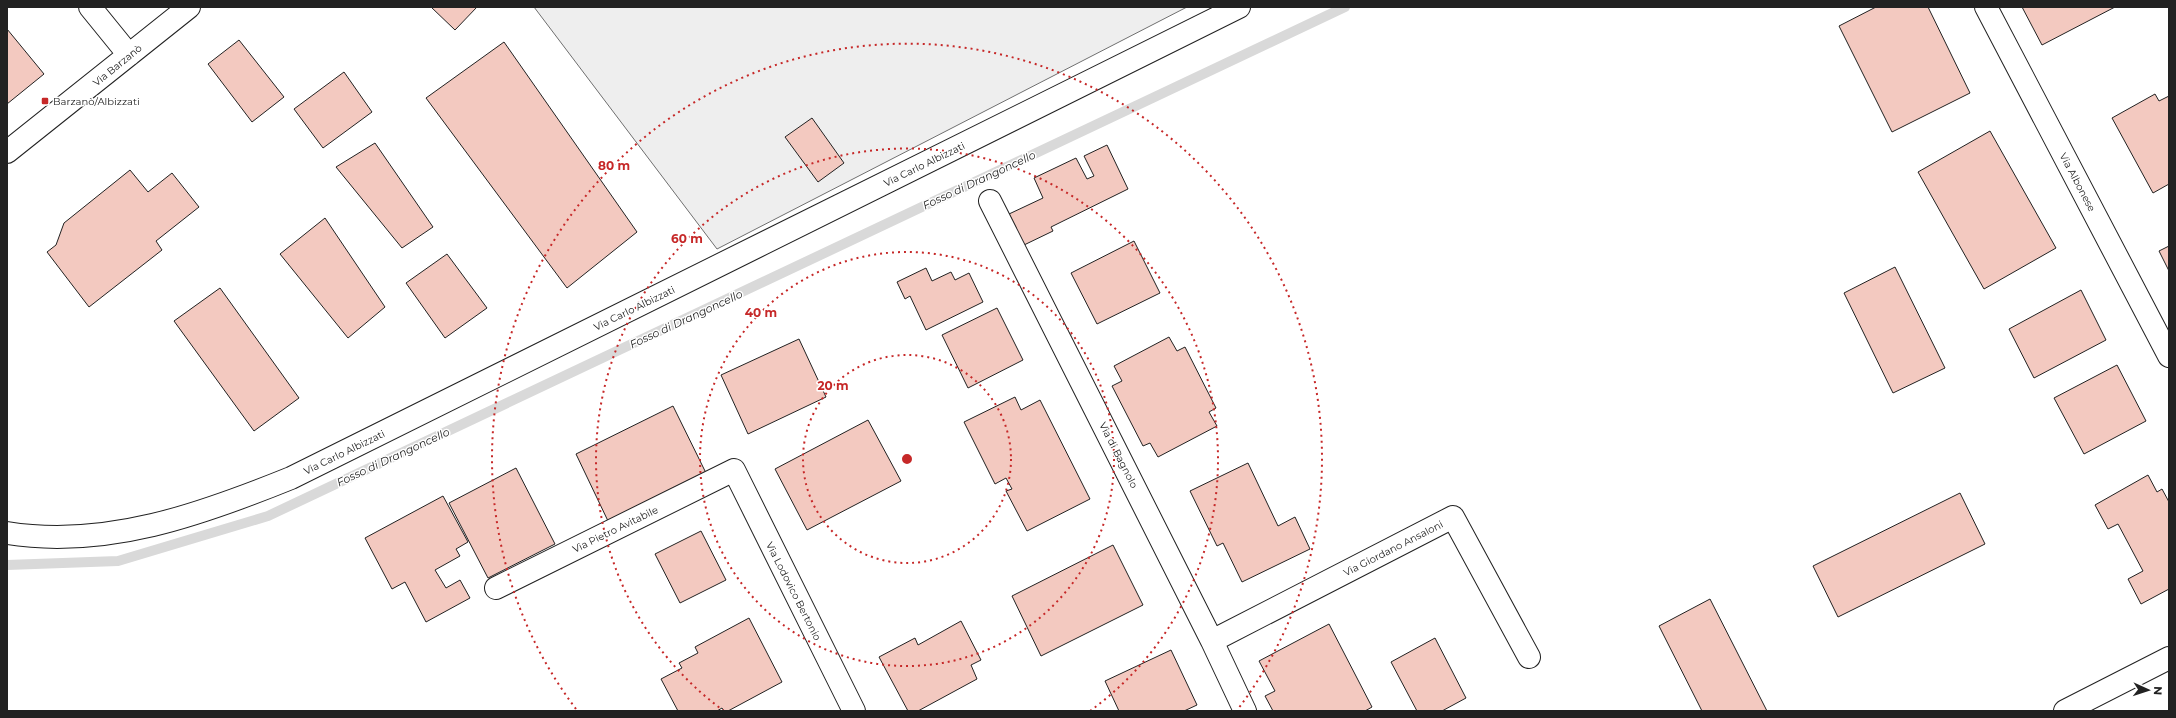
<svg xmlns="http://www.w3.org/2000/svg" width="2176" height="718" viewBox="0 0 2176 718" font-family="Montserrat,sans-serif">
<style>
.green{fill:#eee;stroke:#6f6f6f}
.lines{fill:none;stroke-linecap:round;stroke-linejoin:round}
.stream{stroke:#d9d9d9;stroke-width:10}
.building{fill:#f3c9c0;stroke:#222}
.minor-casing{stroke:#222;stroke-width:24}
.minor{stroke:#fff;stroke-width:22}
.ring{fill:none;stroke:#c62828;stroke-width:2;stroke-dasharray:2 4}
.poi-dot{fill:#c62828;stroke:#fff;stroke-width:1.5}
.labels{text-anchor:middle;stroke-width:3;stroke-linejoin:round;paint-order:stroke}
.street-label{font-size:10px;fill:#222;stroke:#fff}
.poi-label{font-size:10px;fill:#222;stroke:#fff;text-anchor:start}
.water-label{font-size:11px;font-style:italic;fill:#222;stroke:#fff}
.centre{fill:#c62828;stroke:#fff;stroke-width:2}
.ring-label{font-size:12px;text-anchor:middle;font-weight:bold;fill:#c62828;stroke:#fff;stroke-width:3;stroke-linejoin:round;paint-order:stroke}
</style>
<rect width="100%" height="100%" fill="#fff"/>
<!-- green -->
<path class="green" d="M 534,7 L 1187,7 L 717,249 Z"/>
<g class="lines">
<!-- stream -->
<path class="stream" d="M 7,565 L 118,561 L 268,516 L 1345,7"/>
</g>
<!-- building -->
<path class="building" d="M 431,7 L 477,7 L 455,30 Z
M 1876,7 L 1928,7 L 1970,93 L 1892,132 L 1839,26 Z
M 2022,7 L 2115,7 L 2042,45 Z
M 7,29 L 44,74 L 7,104 Z
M 239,40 L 284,97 L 252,122 L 208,64 Z
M 504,42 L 637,232 L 567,288 L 426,98 Z
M 344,72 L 372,112 L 323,148 L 294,109 Z
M 2155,94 L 2159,101 L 2169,96 L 2169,184 L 2153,193 L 2112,118 Z
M 812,118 L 844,163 L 818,182 L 785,137 Z
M 1990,131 L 2056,248 L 1984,289 L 1918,172 Z
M 375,143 L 433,227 L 402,248 L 336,167 Z
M 1107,145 L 1128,189 L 1051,227 L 1053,231 L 1024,245 L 1009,214 L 1043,198 L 1034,178 L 1076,158 L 1087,179 L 1094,176 L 1084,156 Z
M 130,170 L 148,192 L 172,173 L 199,207 L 156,241 L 162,250 L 89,307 L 47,252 L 56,245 L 64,223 Z
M 325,218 L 385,307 L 348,338 L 280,254 Z
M 1134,241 L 1160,293 L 1097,324 L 1071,273 Z
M 2169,246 L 2169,271 L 2159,251 Z
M 447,254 L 487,308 L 445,338 L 406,283 Z
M 1895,267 L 1945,368 L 1893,393 L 1844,293 Z
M 926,268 L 932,281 L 951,272 L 955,280 L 969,273 L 983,302 L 926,330 L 910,296 L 905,299 L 897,282 Z
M 220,288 L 299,398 L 254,431 L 174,321 Z
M 2081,290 L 2106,340 L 2034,378 L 2009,329 Z
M 997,308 L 1023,360 L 968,388 L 942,335 Z
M 1169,337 L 1177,351 L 1185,347 L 1216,408 L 1209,412 L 1217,426 L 1158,457 L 1150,443 L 1143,446 L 1112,386 L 1122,381 L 1114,366 Z
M 799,339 L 826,397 L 748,434 L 721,375 Z
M 2117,365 L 2146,421 L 2084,454 L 2054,398 Z
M 1015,397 L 1021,410 L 1040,400 L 1090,499 L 1027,531 L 1006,491 L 1012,489 L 1006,478 L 995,484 L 964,422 Z
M 673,406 L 706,473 L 608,521 L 576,454 Z
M 868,420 L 901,481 L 807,530 L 775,469 Z
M 1248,463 L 1278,526 L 1295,517 L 1310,549 L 1242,582 L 1223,543 L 1217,546 L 1190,491 Z
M 516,468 L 555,544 L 488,578 L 449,503 Z
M 2148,475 L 2157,492 L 2162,489 L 2169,502 L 2169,589 L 2141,604 L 2128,579 L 2143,571 L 2118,524 L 2108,529 L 2095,505 Z
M 1960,493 L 1985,544 L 1838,617 L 1813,566 Z
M 443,496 L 468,542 L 456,549 L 460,556 L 435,570 L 446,588 L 460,580 L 470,598 L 426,622 L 405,582 L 392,589 L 365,538 Z
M 701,531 L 726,580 L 680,603 L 655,554 Z
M 1113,545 L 1143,605 L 1041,656 L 1012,596 Z
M 1710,599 L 1767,711 L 1702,711 L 1659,626 Z
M 749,618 L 782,682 L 728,711 L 724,711 L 722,708 L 717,711 L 678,711 L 661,679 L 682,668 L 679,663 L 698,653 L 695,647 Z
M 961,621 L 981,660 L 971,665 L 977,679 L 918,711 L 908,711 L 879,657 L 915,638 L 918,645 Z
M 1329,624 L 1372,707 L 1365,711 L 1273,711 L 1265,696 L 1275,691 L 1259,661 Z
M 1435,638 L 1466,698 L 1442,711 L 1417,711 L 1391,662 Z
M 1171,650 L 1197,705 L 1184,711 L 1119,711 L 1105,681 Z"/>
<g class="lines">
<!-- minor casing -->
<g class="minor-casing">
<path id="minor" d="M 90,7 L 129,55
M 1986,7 L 2169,356
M 7,152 L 189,7
M 990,201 L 1212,641 L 1245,711
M 7,533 C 106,549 202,514 291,478 L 1239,7
M 496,588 L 734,470 L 854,711
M 1212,641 L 1453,517 L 1529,657
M 2065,711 L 2169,658"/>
</g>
<!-- minor -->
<use href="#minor" class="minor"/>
</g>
<!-- distance rings -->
<g class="ring">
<circle cx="907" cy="459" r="104"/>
<circle cx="907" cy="459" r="207"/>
<path d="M724 711A311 311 0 1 1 1090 711"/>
<path d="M576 709A415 415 0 1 1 1238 709"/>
</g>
<!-- markers -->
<rect class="poi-dot" x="41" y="97" width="8" height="8" rx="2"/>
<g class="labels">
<!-- street labels -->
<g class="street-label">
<text transform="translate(117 65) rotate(-39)" y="4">Via Barzanò</text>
<text transform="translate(924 164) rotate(-26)" y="4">Via Carlo Albizzati</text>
<text transform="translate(2078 182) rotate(62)" y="4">Via Albonese</text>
<text transform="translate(634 308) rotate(-26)" y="4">Via Carlo Albizzati</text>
<text transform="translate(344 452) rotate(-26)" y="4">Via Carlo Albizzati</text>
<text transform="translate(1119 455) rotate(63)" y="4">Via di Bagnolo</text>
<text transform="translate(615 529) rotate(-26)" y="4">Via Pietro Avitabile</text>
<text transform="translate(1393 548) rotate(-27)" y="4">Via Giordano Ansaloni</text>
<text transform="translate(794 591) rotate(63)" y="4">Via Lodovico Bertonio</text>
</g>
<!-- poi labels -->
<g class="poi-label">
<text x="53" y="105">Barzanò/Albizzati</text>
</g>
<!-- water labels -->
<g class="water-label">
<text transform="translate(979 180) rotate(-25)" y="4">Fosso di Drangoncello</text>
<text transform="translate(686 319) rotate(-25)" y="4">Fosso di Drangoncello</text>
<text transform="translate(393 457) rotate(-25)" y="4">Fosso di Drangoncello</text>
</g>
</g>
<circle cx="907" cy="459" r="6" class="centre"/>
<g class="ring-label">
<text x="614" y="170">80 m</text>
<text x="687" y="243">60 m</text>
<text x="761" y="317">40 m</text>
<text x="833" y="390">20 m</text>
</g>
<!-- border -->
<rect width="2176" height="718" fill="none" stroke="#222222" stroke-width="16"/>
<!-- north arrow -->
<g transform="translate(2148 690) rotate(93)" stroke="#ffffff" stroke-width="3" paint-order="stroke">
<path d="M0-3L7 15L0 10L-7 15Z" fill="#222222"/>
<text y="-6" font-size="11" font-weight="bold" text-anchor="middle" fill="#222222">N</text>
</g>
</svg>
